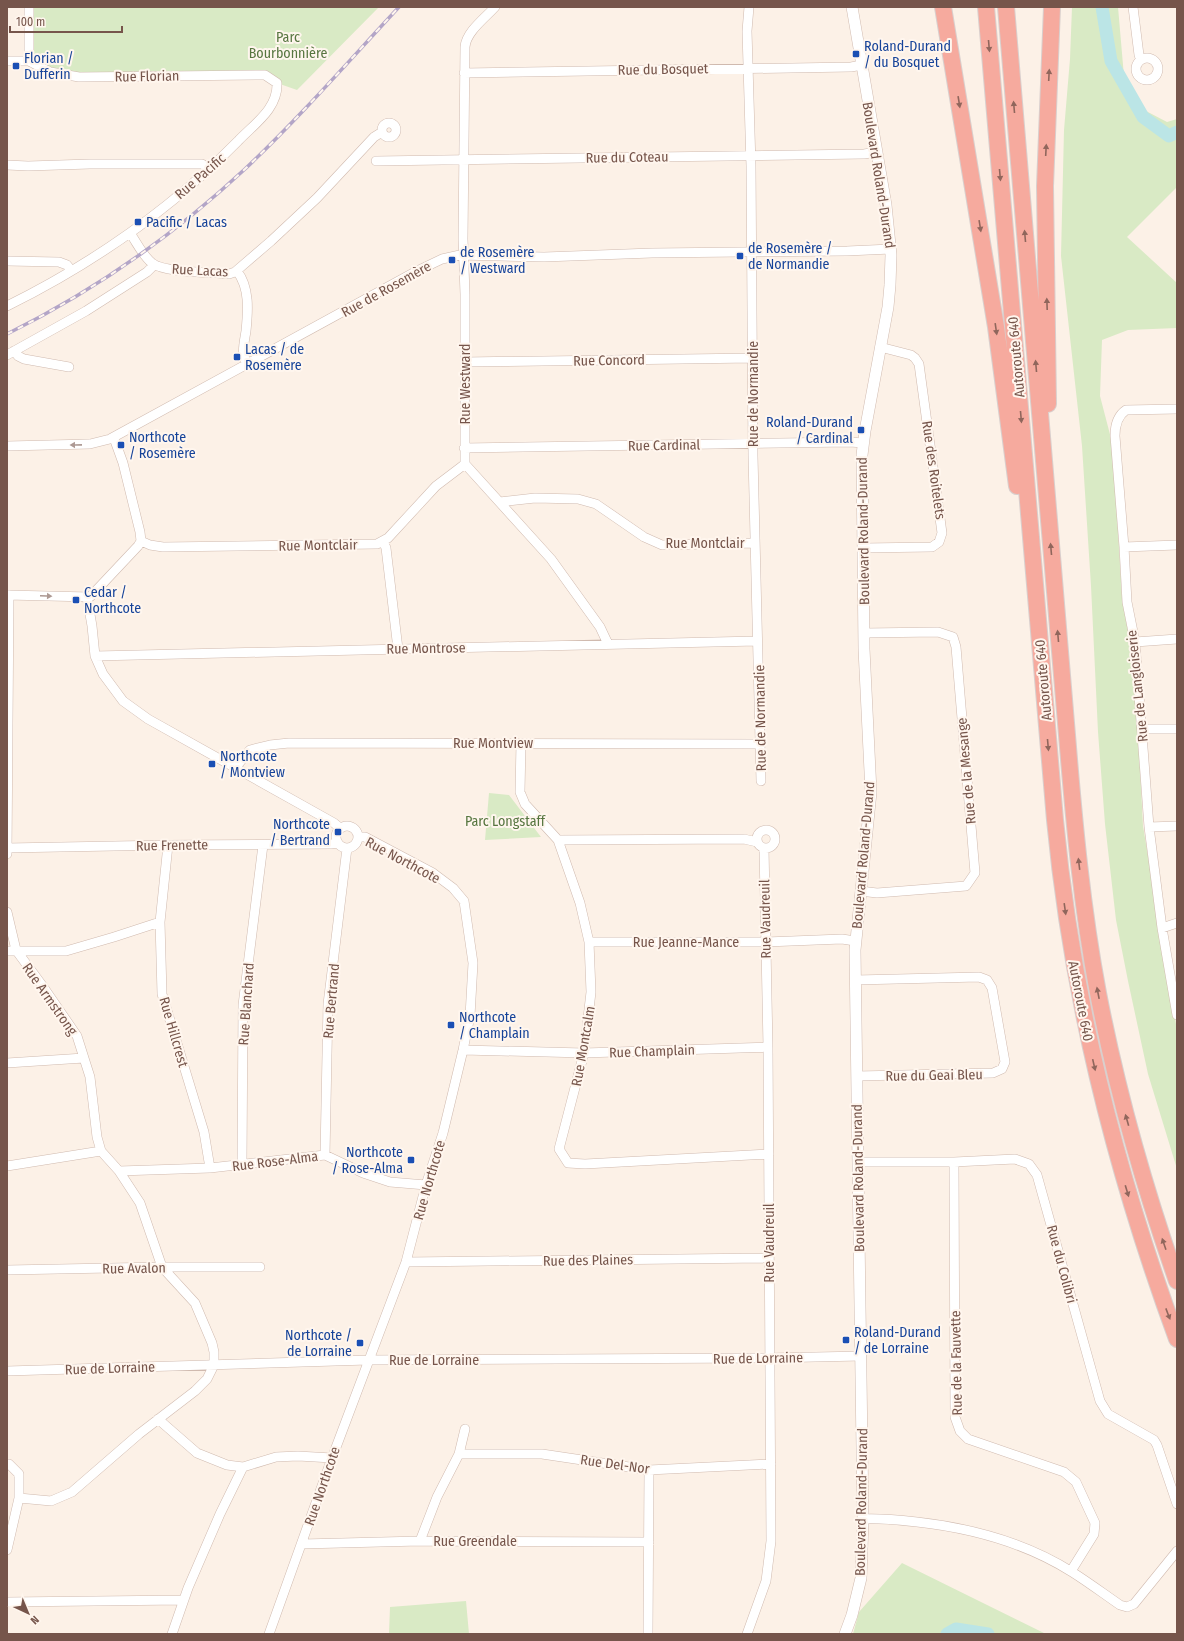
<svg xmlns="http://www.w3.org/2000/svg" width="1184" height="1641" viewBox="0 0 1184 1641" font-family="'Fira Sans Condensed',sans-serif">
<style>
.green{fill:#d9eac5}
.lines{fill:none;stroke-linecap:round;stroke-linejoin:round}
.river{stroke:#bbe5e6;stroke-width:13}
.minor-casing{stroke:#d0baaf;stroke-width:10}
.tertiary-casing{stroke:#d0baaf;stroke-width:12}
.motorway-casing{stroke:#d9cfcd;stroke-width:18}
.minor{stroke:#fff;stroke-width:9}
.tertiary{stroke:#fff;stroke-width:11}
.motorway{stroke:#f6aa9e;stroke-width:16}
.rail-casing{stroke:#b3a5c7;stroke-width:3.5}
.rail{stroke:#fff6ee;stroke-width:2;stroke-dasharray:6;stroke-linecap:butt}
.oneway{fill:#90665c}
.oneway2{fill:#ad9993}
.transit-dot{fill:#1a4fb4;stroke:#fff6ee;stroke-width:1.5}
.labels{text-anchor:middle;stroke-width:4;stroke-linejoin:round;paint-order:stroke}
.park-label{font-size:14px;fill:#577640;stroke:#fff6ee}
.transit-label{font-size:14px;fill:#164399;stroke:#fff6ee;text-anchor:start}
.street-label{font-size:14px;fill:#76554b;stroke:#fff6ee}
</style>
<rect width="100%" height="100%" fill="#fcf1e7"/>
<!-- green -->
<path class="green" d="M 29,7 L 379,7 L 297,90 L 277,83 L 265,75 L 79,77 L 29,61 Z
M 1072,7 L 1118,7 L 1125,88 L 1146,111 L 1167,122 L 1177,119 L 1177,187 L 1127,237 L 1177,283 L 1177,328 L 1128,330 L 1102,340 L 1100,396 L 1113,446 L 1122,598 L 1131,647 L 1138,730 L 1143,826 L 1177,1030 L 1177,1169 L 1148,1074 L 1128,981 L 1116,920 L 1105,824 L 1098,732 L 1091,586 L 1082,446 L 1061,256 L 1064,130 L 1070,59 Z
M 489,793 L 509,795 L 541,837 L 485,840 Z
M 902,1563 L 1046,1634 L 853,1634 L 859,1612 Z
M 466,1601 L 469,1634 L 389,1634 L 390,1607 Z"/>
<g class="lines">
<!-- river -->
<path class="river" d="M 1102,7 L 1111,61 L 1143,117 L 1169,136 L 1177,132
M 947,1634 L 956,1629 L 988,1634"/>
<!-- minor casing -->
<g class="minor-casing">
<path id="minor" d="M 29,7 L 29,61
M 495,7 C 485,18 466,32 465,47 L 463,239 L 465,294 L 465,464 L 551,559 L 600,627 L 608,644
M 749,7 L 747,31 L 751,166 L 753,456 L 761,781
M 1133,7 L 1139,55 L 1141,60
M1136 69a11 11 0 1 1 22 0a11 11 0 1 1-22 0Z
M 7,61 L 29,61 L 50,72 L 79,77 L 265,75 L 277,83 C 278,109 254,124 238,141 C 171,209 92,264 7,306
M 464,73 L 851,67 L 862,65
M382 130a7 7 0 1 1 14 0a7 7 0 1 1-14 0Z
M 376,161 L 864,154 L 877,152
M 7,165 L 28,166 L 90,164 L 202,164 L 210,169
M 130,233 C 137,243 143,256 152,263 C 164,273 213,272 229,274 L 235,272 L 271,241 L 317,198 L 374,137 L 382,132
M 7,261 L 59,262 L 67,265 L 71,270
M 237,271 C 250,288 248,311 246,331 C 244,344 241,353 247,364
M 14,351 L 18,356 L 24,359 L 69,367
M 7,355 L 86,311 L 147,272 L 154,265
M 465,362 L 753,358
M 1177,409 L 1126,410 C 1117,416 1115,426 1115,436 L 1124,547 L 1127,602 L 1135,642 L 1149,827 L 1162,928 L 1177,1015
M 7,446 L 90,444 L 110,439 L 417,271 L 442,259 L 460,255 L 544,257 L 652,253 L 847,251 L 891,249
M 464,448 L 850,442 L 863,443
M 500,502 L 535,498 L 578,499 L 596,504 L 644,537 L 662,545 L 755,543
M 141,541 L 150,545 L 163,547 L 377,544 L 388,538 L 436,486 L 465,464
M 383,541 L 386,548 L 398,649
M 1124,547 L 1177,545
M 863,548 L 932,547 L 939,542 L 942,533 L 919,364 L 915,358 L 911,355 L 880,347
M 7,595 L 90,597 L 138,546 L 141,541 L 140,532 L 123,463 L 114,438
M 87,597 L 92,626 L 95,656 L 103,674 L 123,701 L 148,719 L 334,823 L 340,828
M 1135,642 L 1177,639
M 95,656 L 757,641
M 1142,729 L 1177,729
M 521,743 L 520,792 L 525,804 L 558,840 L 580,903 L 589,942 L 591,992 L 584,1053 L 559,1149 L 568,1163 L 585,1164 L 769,1154
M 235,768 L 250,750 L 270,745 L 289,743 L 760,744
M336 837a11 11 0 1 1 22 0a11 11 0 1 1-22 0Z
M 1149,827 L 1177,826
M757 839a9 9 0 1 1 18 0a9 9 0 1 1-18 0Z
M 558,840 L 744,839 L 757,842
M 168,845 L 160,922 L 162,994 L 204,1132 L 210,1168
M 7,848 L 168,845 L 331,844 L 337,843
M 7,854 L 9,595
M 860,891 L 877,893 L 966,886 L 975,873 L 956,647 L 953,637 L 938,632 L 864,633
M 7,912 L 16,950 L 44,988 L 77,1036 L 90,1077 L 97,1137 L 101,1151 L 119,1171 L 140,1203 L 162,1267 L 195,1303 L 212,1343 L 214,1352 L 214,1365 L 207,1379 L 195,1391 L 139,1434 L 72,1492 L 51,1501 L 19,1498
M 1162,928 L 1177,923
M 589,942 L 766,942 L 842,939 L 855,941
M 7,951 L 66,951 L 114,937 L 160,922
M 856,980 L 979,977 L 987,980 L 992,988 L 1005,1062 L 1002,1069 L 993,1073 L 857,1076
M 463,1050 L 584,1053 L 768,1047
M 7,1063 L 84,1058
M 325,1155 L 328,1004 L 347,848
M 858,1162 L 954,1162 L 1015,1159 L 1029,1164 L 1037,1175 L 1100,1401 L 1108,1414 L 1154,1440 L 1157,1445 L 1177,1504
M 954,1162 L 955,1417 L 960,1431 L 968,1439 L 1064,1472 L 1076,1482 L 1095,1523 L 1094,1534 L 1071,1571
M 242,1165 L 243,1005 L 263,845
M 7,1166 L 101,1151
M 119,1171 L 210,1168 L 325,1155 L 363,1173 L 390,1182 L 426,1185
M 406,1262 L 769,1258
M 7,1270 L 162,1267 L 260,1267
M 7,1371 L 368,1360 L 770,1358 L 861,1356
M 158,1419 L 197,1453 L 227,1465 L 243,1467 L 276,1457 L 298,1456 L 332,1458
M 459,1454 L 542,1454 L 649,1470 L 771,1464
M 7,1464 L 9,1464 L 19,1474 L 19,1498 L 7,1550
M 863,1519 C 881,1518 899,1520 917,1522 C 971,1528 1026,1543 1072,1572 C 1088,1582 1104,1594 1120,1605 L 1127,1607 L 1134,1604 L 1177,1551
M 420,1541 L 437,1497 L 459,1454 L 465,1429
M 302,1544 L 420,1541 L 649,1542
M 7,1602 L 183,1600
M 172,1634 L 188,1588 L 220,1514 L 243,1467
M 269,1634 L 332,1458 L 406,1262 L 426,1185 L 443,1133 L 463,1050 L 470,1016 L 473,963 L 464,901 L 453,888 L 433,873 L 365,837 L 358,837
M 648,1634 L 649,1470
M 747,1634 L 766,1581 L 771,1541 L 768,1047 L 764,848"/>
</g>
<!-- tertiary casing -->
<g class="tertiary-casing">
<path id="tertiary" d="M 845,1634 L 852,1615 L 861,1578 L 863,1519 L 855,950 L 871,792 L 864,649 L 862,455 L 865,431 L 888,307 L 890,285 L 891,255 L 886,205 L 852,7"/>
</g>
<!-- motorway casing -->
<g class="motorway-casing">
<path id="motorway" d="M 943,7 L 996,327 L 1017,486
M 986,7 L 1055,820 C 1072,999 1115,1170 1177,1339
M 1006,7 L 1067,735 C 1074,822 1082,908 1098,993 C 1117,1091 1144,1187 1177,1281
M 1048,404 L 1045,186 L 1052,7"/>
</g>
<!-- minor -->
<use href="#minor" class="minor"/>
<!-- tertiary -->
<use href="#tertiary" class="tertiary"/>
<!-- motorway -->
<use href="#motorway" class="motorway"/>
<!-- rail casing -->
<g class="rail-casing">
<path id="rail" d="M 7,334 C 94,291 174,235 245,169 C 299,118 348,62 399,7"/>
</g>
<!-- rail -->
<use href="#rail" class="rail"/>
</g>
<!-- one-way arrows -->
<defs><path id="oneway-solid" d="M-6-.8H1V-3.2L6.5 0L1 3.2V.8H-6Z"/></defs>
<g class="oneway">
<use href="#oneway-solid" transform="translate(989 46) rotate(85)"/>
<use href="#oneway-solid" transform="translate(1049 75) rotate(-87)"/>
<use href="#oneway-solid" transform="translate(959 102) rotate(81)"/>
<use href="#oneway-solid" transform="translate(1014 107) rotate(-95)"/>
<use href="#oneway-solid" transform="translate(1046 150) rotate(-87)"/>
<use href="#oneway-solid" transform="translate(1000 175) rotate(85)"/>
<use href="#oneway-solid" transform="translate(980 226) rotate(81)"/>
<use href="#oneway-solid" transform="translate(1025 236) rotate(-95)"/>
<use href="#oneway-solid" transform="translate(1047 304) rotate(-92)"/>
<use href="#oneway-solid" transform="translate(996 329) rotate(82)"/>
<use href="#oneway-solid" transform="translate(1036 366) rotate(-95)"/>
<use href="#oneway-solid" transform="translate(1021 417) rotate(85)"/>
<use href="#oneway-solid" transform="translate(1051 549) rotate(-95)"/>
<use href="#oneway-solid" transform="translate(1058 636) rotate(-95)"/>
<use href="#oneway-solid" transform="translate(1048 745) rotate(85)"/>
<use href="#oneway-solid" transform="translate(1079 864) rotate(-97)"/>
<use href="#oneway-solid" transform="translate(1065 909) rotate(82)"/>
<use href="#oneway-solid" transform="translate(1098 993) rotate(-101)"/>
<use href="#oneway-solid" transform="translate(1094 1065) rotate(77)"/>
<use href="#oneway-solid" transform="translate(1127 1120) rotate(-106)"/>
<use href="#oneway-solid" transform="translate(1127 1191) rotate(73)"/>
<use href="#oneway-solid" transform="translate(1164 1244) rotate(-109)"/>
<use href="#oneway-solid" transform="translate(1168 1314) rotate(69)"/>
</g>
<g class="oneway2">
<use href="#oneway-solid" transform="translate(76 445) rotate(179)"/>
<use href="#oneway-solid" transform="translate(46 596) rotate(2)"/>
</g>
<!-- markers -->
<g class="transit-dot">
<rect x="852" y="50" width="8" height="8" rx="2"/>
<rect x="12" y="62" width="8" height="8" rx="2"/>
<rect x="134" y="218" width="8" height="8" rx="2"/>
<rect x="736" y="252" width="8" height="8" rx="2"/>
<rect x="448" y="256" width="8" height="8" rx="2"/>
<rect x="233" y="353" width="8" height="8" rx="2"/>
<rect x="857" y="426" width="8" height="8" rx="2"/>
<rect x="117" y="441" width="8" height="8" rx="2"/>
<rect x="72" y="596" width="8" height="8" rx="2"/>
<rect x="208" y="760" width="8" height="8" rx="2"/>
<rect x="334" y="828" width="8" height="8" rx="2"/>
<rect x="447" y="1021" width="8" height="8" rx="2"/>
<rect x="407" y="1156" width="8" height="8" rx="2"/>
<rect x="842" y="1336" width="8" height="8" rx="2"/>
<rect x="356" y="1339" width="8" height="8" rx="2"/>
</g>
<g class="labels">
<!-- park labels -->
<g class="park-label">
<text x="288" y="42">Parc<tspan x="288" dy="16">Bourbonnière</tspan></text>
<text x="505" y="826">Parc Longstaff</text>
</g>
<!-- transit labels -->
<g class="transit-label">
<text x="864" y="51">Roland-Durand<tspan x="864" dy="16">/ du Bosquet</tspan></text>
<text x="24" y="63">Florian /<tspan x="24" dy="16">Dufferin</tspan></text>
<text x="146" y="227">Pacific / Lacas</text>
<text x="748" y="253">de Rosemère /<tspan x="748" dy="16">de Normandie</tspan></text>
<text x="460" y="257">de Rosemère<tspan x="460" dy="16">/ Westward</tspan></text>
<text x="245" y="354">Lacas / de<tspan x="245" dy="16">Rosemère</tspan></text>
<text x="853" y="427" text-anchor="end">Roland-Durand<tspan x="853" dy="16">/ Cardinal</tspan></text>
<text x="129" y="442">Northcote<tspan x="129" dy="16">/ Rosemère</tspan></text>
<text x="84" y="597">Cedar /<tspan x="84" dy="16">Northcote</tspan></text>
<text x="220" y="761">Northcote<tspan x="220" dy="16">/ Montview</tspan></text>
<text x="330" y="829" text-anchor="end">Northcote<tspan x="330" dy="16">/ Bertrand</tspan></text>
<text x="459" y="1022">Northcote<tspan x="459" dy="16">/ Champlain</tspan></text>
<text x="403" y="1157" text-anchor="end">Northcote<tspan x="403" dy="16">/ Rose-Alma</tspan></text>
<text x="854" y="1337">Roland-Durand<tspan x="854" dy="16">/ de Lorraine</tspan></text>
<text x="352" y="1340" text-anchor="end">Northcote /<tspan x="352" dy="16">de Lorraine</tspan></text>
</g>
<!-- street labels -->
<g class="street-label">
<text transform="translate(663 69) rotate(-1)" y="5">Rue du Bosquet</text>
<text transform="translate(147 76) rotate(-1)" y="5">Rue Florian</text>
<text transform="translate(627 157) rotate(-1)" y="5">Rue du Coteau</text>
<text transform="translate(879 175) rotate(81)" y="5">Boulevard Roland-Durand</text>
<text transform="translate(200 176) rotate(-41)" y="5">Rue Pacific</text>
<text transform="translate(200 270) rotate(3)" y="5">Rue Lacas</text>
<text transform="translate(386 289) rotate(-29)" y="5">Rue de Rosemère</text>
<text transform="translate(1016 357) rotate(-95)" y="5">Autoroute 640</text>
<text transform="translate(609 360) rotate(-1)" y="5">Rue Concord</text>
<text transform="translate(465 384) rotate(-90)" y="5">Rue Westward</text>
<text transform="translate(753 394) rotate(-90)" y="5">Rue de Normandie</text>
<text transform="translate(664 445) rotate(-1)" y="5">Rue Cardinal</text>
<text transform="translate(934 470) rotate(82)" y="5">Rue des Roitelets</text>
<text transform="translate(863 531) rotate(-91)" y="5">Boulevard Roland-Durand</text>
<text x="705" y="548">Rue Montclair</text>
<text transform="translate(318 545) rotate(-1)" y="5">Rue Montclair</text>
<text transform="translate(426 648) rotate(-1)" y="5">Rue Montrose</text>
<text transform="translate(1043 680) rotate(-95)" y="5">Autoroute 640</text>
<text transform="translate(1137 686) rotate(-96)" y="5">Rue de Langloiserie</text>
<text transform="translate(760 718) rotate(-91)" y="5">Rue de Normandie</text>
<text x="493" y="748">Rue Montview</text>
<text transform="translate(966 771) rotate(-95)" y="5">Rue de la Mesange</text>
<text transform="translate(172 845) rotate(-1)" y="5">Rue Frenette</text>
<text transform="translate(863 855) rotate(-85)" y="5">Boulevard Roland-Durand</text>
<text transform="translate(403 860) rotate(28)" y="5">Rue Northcote</text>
<text transform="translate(765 919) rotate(-91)" y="5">Rue Vaudreuil</text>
<text x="686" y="947">Rue Jeanne-Mance</text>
<text transform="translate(50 999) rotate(55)" y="5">Rue Armstrong</text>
<text transform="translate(331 1001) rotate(-85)" y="5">Rue Bertrand</text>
<text transform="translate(1081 1001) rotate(79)" y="5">Autoroute 640</text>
<text transform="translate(246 1004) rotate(-86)" y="5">Rue Blanchard</text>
<text transform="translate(174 1032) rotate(74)" y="5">Rue Hillcrest</text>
<text transform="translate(583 1046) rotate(-80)" y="5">Rue Montcalm</text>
<text transform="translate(652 1051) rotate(-2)" y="5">Rue Champlain</text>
<text transform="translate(934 1075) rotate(-1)" y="5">Rue du Geai Bleu</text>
<text transform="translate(275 1161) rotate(-7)" y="5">Rue Rose-Alma</text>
<text transform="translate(858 1178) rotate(-91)" y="5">Boulevard Roland-Durand</text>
<text transform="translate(429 1180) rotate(-74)" y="5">Rue Northcote</text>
<text transform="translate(769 1243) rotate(-90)" y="5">Rue Vaudreuil</text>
<text transform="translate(588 1260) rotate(-1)" y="5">Rue des Plaines</text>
<text transform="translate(1062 1264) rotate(75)" y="5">Rue du Colibri</text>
<text transform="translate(134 1268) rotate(-1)" y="5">Rue Avalon</text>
<text transform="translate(758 1358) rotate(-1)" y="5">Rue de Lorraine</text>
<text x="434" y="1365">Rue de Lorraine</text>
<text transform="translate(956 1363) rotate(-91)" y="5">Rue de la Fauvette</text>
<text transform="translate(110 1368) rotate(-2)" y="5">Rue de Lorraine</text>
<text transform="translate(615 1464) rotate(8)" y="5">Rue Del-Nor</text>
<text transform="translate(322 1486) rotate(-71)" y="5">Rue Northcote</text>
<text transform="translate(861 1502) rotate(-89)" y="5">Boulevard Roland-Durand</text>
<text x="475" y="1546">Rue Greendale</text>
</g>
</g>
<!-- border -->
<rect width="1184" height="1641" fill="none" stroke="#76554b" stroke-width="16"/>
<!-- north arrow -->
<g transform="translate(28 1613) rotate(136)" stroke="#fff6ee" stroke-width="3" paint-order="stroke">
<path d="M0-3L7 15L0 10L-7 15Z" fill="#76554b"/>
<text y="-6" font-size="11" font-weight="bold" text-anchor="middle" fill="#76554b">N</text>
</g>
<!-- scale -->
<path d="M10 26v6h112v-6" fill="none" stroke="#76554b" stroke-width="2"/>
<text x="16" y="26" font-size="12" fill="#76554b" stroke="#fff6ee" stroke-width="3" paint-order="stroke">100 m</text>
</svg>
